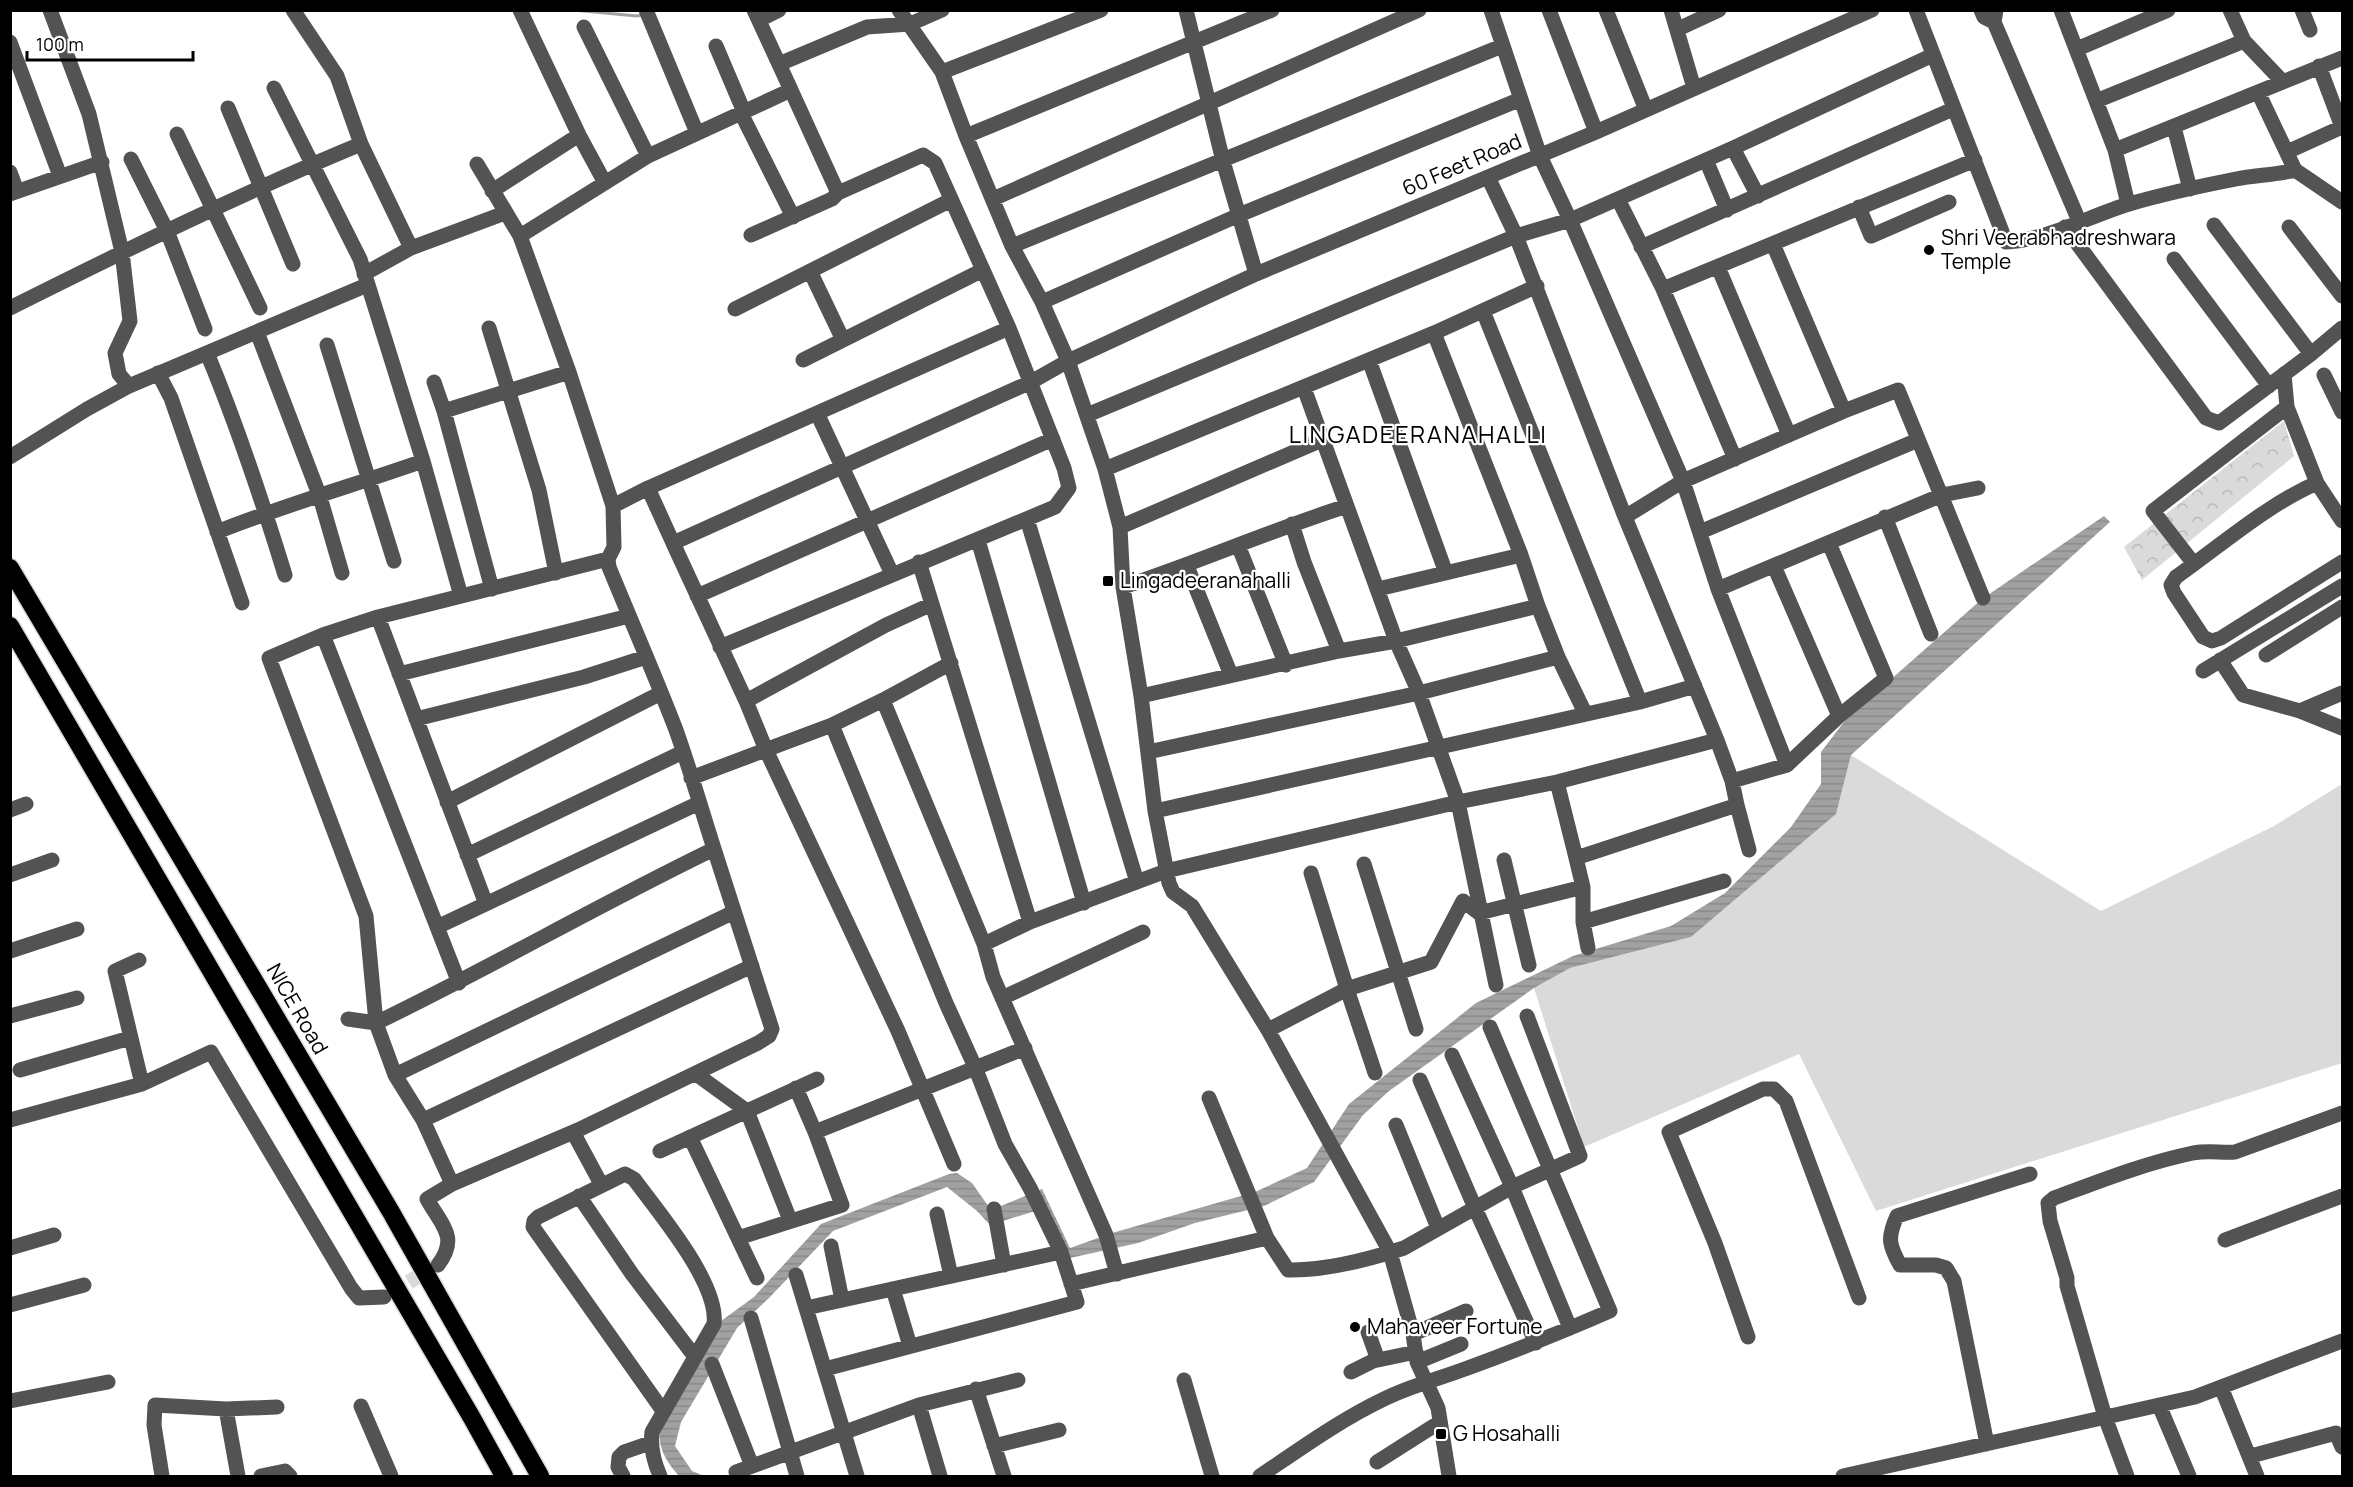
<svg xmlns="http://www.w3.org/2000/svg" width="2353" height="1487" viewBox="0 0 2353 1487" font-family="Manrope,sans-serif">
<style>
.grass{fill:#dadada}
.forest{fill:url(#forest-crowns)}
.water{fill:url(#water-rules)}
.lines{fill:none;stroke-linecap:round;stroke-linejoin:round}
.stream{stroke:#a1a1a1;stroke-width:3}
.minor-tunnel{stroke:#d9d9d9;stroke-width:15;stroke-dasharray:15 8;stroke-linecap:butt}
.highway-casing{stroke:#dbdbdb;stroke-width:21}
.minor{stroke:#535353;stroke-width:15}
.highway{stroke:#000;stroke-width:18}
.poi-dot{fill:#000;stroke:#fff;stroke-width:2}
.labels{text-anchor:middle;stroke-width:4.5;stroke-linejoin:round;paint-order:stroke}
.street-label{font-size:21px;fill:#000;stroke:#fff}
.poi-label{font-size:21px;fill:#000;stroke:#fff;text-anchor:start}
.quarter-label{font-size:24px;letter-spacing:1.5px;fill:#000;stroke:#fff}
</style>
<defs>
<pattern id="forest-crowns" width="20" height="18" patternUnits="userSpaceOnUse" patternTransform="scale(1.5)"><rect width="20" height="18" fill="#dadada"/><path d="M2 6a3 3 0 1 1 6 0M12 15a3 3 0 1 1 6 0" fill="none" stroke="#b9b9b9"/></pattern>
<pattern id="water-rules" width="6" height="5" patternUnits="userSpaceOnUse" patternTransform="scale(1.5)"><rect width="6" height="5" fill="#a1a1a1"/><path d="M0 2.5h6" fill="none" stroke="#898989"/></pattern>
</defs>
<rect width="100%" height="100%" fill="#fff"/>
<!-- grass -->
<path class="grass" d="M 1851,755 L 2101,911 L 2274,826 L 2342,784 L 2342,1063 L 1876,1211 L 1799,1054 L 1584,1147 L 1534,988 L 1570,968 L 1691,937 L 1836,814 Z"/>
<!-- forest -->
<path class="forest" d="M 2284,421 L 2294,456 L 2142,580 L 2124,547 Z"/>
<!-- water -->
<path class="water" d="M 2104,516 L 2110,522 L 1851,755 L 1836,814 L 1691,937 L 1570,968 L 1534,988 L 1389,1091 L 1363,1115 L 1314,1182 L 1264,1206 L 1195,1223 L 1138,1243 L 1070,1258 L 1045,1208 L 990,1225 L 977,1211 L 947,1187 L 833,1231 L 768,1299 L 737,1328 L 681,1422 L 675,1446 L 692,1471 L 704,1476 L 679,1476 C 666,1461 659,1450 659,1429 L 721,1321 L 754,1297 L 821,1224 L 949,1174 L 957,1173 L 972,1183 L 991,1210 L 1042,1189 L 1070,1248 L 1112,1233 L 1255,1192 L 1307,1168 L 1349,1104 L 1476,1003 L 1573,956 L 1671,926 L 1725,893 L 1791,827 L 1821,784 L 1821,752 L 1847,718 L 1982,599 Z"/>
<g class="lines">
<!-- stream -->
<path class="stream" d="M 573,10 L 637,16 L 642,15"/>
<!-- minor-tunnel -->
<path class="minor-tunnel" d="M 389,1294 L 435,1266"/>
<!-- highway casing -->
<g class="highway-casing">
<path id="highway" d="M 10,568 L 391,1212 L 540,1476
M 10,626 L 472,1418 L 504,1476"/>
</g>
<!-- minor -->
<path class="minor" d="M 50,10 L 89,114 L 122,252 L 130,321 L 115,353 L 119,374 L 129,386
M 293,10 L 337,76 L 361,144 L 411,248
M 520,10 L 579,135 L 605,183
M 646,10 L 697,133
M 899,10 L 942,72 L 966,136 L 1012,246 L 1042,302 L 1068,361 L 1105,469 L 1120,527 L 1123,587 L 1141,696 L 1155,811 L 1169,883 L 1173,892 L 1192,906 L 1268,1030 L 1390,1252 L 1413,1334 L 1417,1362 L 1438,1408 L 1449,1476
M 1186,10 L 1223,161 L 1256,274
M 1491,10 L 1540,156 L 1570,220 L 1683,481 L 1718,589 L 1787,765
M 1549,10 L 1596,132
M 1606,10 L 1646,110
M 1671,10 L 1694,88
M 1916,10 L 2006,242 C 2048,240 2089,216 2129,204 C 2164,194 2200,186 2236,179 C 2256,175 2276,175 2295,170 L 2342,202
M 1981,10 L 1984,17 L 1994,22
M 1996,10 L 1994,22 L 2079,221
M 2061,10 L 2115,150 L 2128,204
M 2230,10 L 2244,41 L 2282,81
M 2302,10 L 2310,30
M 759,20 L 779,10
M 584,27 L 648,156
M 1678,29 L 1719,10
M 10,42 L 60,176
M 716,46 L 744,112
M 2077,49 L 2168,10
M 779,64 L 867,27 L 910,24 L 942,10
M 2319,66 L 2342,127
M 942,72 L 1101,10
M 274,88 L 360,259 L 423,461 L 461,596
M 791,90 L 838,193
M 2258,92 L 2295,170
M 2096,101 L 2244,41
M 228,108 L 293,264
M 741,113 L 793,217
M 2174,127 L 2190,189
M 177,134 L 260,308
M 966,136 L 1272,10
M 1733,148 L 1758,196
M 2115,150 L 2342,58
M 2287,152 L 2342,127
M 131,159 L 167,231 L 205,329
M 1706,160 L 1727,210
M 477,164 L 520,236 L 648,156 L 791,90 L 754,10
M 10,172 L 17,191
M 1488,177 L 1516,236 L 1625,517
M 492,191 L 579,135
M 10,194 L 102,162
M 993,199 L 1419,10
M 1618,199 L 1663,289 L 1735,459
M 1859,207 L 1871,236 L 1949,202
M 2214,225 L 2311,354
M 2065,227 L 2206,418 L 2219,423 L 2311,354 L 2342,328
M 2289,227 L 2342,296
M 520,236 L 569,372 L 613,506 L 614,547 L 608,559
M 1773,244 L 1844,411
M 1012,246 L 1502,46
M 1641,247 L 1953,109
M 2174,259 L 2269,386
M 1718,267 L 1789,435
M 810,271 L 843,340
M 364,274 L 411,248 L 505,213
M 1663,289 L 1975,160
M 1042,302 L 1239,215 L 1521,99
M 10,308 C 126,250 242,193 361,144
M 735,309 L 951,200
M 1483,311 L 1640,702
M 489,328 L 539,490 L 556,573
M 257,332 L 320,497 L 342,573
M 1434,333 L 1521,555 L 1538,606 L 1558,657 L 1585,713
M 327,345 L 394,561
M 207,353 C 237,425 262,500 285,575
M 803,360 L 983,270
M 1369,360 L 1446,573
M 158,373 L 171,398 L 242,603
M 2324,375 L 2342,412
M 434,382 L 444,411 L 492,589
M 1304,388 L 1396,641 L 1419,693 L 1458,802 L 1496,985
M 2287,407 L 2317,483
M 444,411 L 569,372
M 817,413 L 892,574
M 1087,415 L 1516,236 L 1570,220 L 1733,148 L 1933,55
M 10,457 L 87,409 L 129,386 L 367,285
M 1105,469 L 1434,333 L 1537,286
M 613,506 L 648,488
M 1885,517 L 1931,634
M 1027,519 L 1137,882
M 2342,521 L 2317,483 C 2268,504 2220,546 2176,577 L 2171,585 L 2174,593 L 2203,637 L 2212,641 L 2221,638 L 2342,562
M 1292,524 L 1304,562 L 1339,651
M 1120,527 L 1324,439
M 217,532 C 284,505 355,485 423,461
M 1700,532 L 1918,440
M 978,540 L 1084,903
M 673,543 L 648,488 L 1009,328
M 1238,545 L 1286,665
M 919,562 L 1030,922
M 2194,564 L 2153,511 L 2287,407 L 2284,374
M 1187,566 L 1231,675
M 1774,566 L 1839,716
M 1123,587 C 1199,562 1271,530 1347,506
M 1378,589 L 1521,555
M 1718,589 L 1942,495 L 1978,488
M 697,596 L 1053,439
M 378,617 L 486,904
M 323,635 L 459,983
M 720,647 L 1055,507 L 1069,488 L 1064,468 L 1009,328 L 935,163 L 923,155 L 838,193 L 832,199 L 751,235
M 2266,655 L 2342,607
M 2220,660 L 2243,695 L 2300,711 L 2342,728
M 2203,671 L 2342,586
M 399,674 L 629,616
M 1141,696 L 1339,651 L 1396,641 L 1538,606
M 883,700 L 984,944 L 993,977 L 1106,1235 L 1117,1274
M 746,701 L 886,625 L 932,604
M 2300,711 L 2342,693
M 416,719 L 584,677 L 646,657
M 832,725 L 946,1003 L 975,1067 L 1005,1144 L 1030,1188 L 1061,1252
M 1148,752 L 1419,693 L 1558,657
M 691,778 L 832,725 L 883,700 L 951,663
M 1732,781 L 1787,765 L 1839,716 L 1886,678 L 1829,543
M 1557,782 L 1576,858 L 1737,805 L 1732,781 L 1717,740 L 1625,517 L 1683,481 L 1844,411 L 1898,390 L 1983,598
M 447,802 L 661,693
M 1737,805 L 1749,850
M 10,810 L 26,804
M 1155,811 L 1640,702 L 1695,686
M 467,855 L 683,752
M 1576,858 L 1583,887 L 1583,922 L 1588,948
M 1504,860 L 1529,965
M 1364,864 L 1416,1029
M 10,875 L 52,860
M 1583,922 L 1724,881
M 437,927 L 699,803
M 984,944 L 1030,922 L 1166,871 L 1458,802 L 1557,782 L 1717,740
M 10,951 L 77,929
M 139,960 L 115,971 L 142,1084
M 1002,998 L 1143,932
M 10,1016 L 77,998
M 348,1019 L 376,1023 L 395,1075 L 423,1120 L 452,1184
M 1268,1030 L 1347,989 L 1311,873
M 1452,1055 L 1512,1187 L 1570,1328
M 20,1070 L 130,1038
M 1375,1073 L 1347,989 L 1431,962 L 1463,901 L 1479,913 L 1583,887
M 696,1074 L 747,1111 L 790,1220
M 395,1075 L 734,912
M 1420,1080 L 1475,1208 L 1536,1343
M 1209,1098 L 1267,1238 L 1288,1270 C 1326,1271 1367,1260 1404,1248 L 1512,1187 L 1580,1156 L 1527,1016
M 10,1120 L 142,1084 L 211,1052 L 351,1288 L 359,1298 L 384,1297
M 423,1120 L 752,966
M 1396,1125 L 1438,1228
M 573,1132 L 601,1184
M 815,1132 L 1025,1048
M 690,1137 L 757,1278
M 660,1151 L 817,1079
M 954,1164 L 898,1031 L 766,750 L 746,701 L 673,543 L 1031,382 L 1068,361 L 1256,274 L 1596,132 L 1872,10
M 579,1196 L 632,1274 L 695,1357
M 994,1209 L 1004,1265
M 937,1214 L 951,1276
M 738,1238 L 842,1205 L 815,1132 L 796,1088
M 2225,1240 L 2342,1196
M 831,1246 L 842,1300
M 10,1248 L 54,1235
M 438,1265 C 459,1237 442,1226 427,1199 L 452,1184 L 578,1130 L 758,1043 L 769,1036 L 772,1029 L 717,858 C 703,815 691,772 676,730 C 655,675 631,621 609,567 L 608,559 L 378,617 L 323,635 L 269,658 L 366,916 L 376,1023 C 490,968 600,904 714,849
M 796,1275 L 857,1476
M 1071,1284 L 1267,1238
M 893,1289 L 910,1346
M 10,1305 L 84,1285
M 806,1308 L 1061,1252 L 1077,1302 L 825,1369
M 751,1318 L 797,1476
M 1368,1332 L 1378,1360
M 1413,1334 L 1466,1311
M 1748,1337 L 1715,1243 L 1669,1132 L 1763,1089 L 1774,1089 L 1786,1101 L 1859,1298
M 1417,1362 L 1461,1344
M 712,1364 L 752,1466
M 1351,1372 L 1373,1361 L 1416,1352
M 1184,1380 L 1212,1476
M 2221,1387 L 2257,1476
M 976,1389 L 1004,1476
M 10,1401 L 108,1382
M 919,1405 L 940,1476
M 2159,1405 L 2189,1476
M 361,1406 L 391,1476
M 226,1409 L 238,1476
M 1987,1444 L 1954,1281 L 1946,1268 L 1936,1265 L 1900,1265 C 1889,1245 1887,1238 1897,1216 L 2030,1174
M 994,1446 L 1059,1430
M 2251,1456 L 2336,1433 L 2342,1447
M 1377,1462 L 1440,1422
M 736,1472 L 919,1405 L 1018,1380
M 162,1476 L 154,1425 L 155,1405 L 226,1409 L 277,1407
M 261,1476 L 285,1471 L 290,1476
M 623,1476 L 618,1467 L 619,1457 L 624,1452 L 650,1443
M 660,1476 C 654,1462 650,1448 652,1432 L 714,1324 C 719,1283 658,1212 634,1179 L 625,1174 L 538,1217 L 534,1221 L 533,1227 L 663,1411
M 1260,1476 C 1300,1449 1340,1420 1384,1399 C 1410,1386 1438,1379 1465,1369 C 1514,1351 1562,1332 1610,1311 L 1490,1027
M 1843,1476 L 2195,1397 L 2342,1341
M 2127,1476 L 2105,1417 L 2067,1286 L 2067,1278 L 2050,1221 L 2048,1203 L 2054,1198 C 2100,1181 2145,1163 2193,1153 C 2208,1150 2221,1153 2235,1152 L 2342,1113"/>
<!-- highway -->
<use href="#highway" class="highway"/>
</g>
<!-- markers -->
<g class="poi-dot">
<circle cx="1929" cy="250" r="6"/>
<rect x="1102" y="575" width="12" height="12" rx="3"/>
<circle cx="1355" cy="1327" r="6"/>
<rect x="1435" y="1428" width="12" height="12" rx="3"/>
</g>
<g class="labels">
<!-- street labels -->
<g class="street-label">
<text transform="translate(1462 165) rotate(-23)" y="7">60 Feet Road</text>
<text transform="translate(297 1009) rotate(60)" y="7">NICE Road</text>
</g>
<!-- poi labels -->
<g class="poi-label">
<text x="1941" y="245">Shri Veerabhadreshwara<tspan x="1941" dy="24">Temple</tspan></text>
<text x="1120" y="588">Lingadeeranahalli</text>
<text x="1367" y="1334">Mahaveer Fortune</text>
<text x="1453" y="1441">G Hosahalli</text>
</g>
<!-- quarter labels -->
<g class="quarter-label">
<text x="1418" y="443">LINGADEERANAHALLI</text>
</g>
</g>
<!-- border -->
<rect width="2353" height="1487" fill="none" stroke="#000000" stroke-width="24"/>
<!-- scale -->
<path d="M27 51v9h166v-9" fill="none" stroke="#000000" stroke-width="3"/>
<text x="36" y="51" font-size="18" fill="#000000" stroke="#ffffff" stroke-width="4.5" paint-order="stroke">100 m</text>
</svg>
